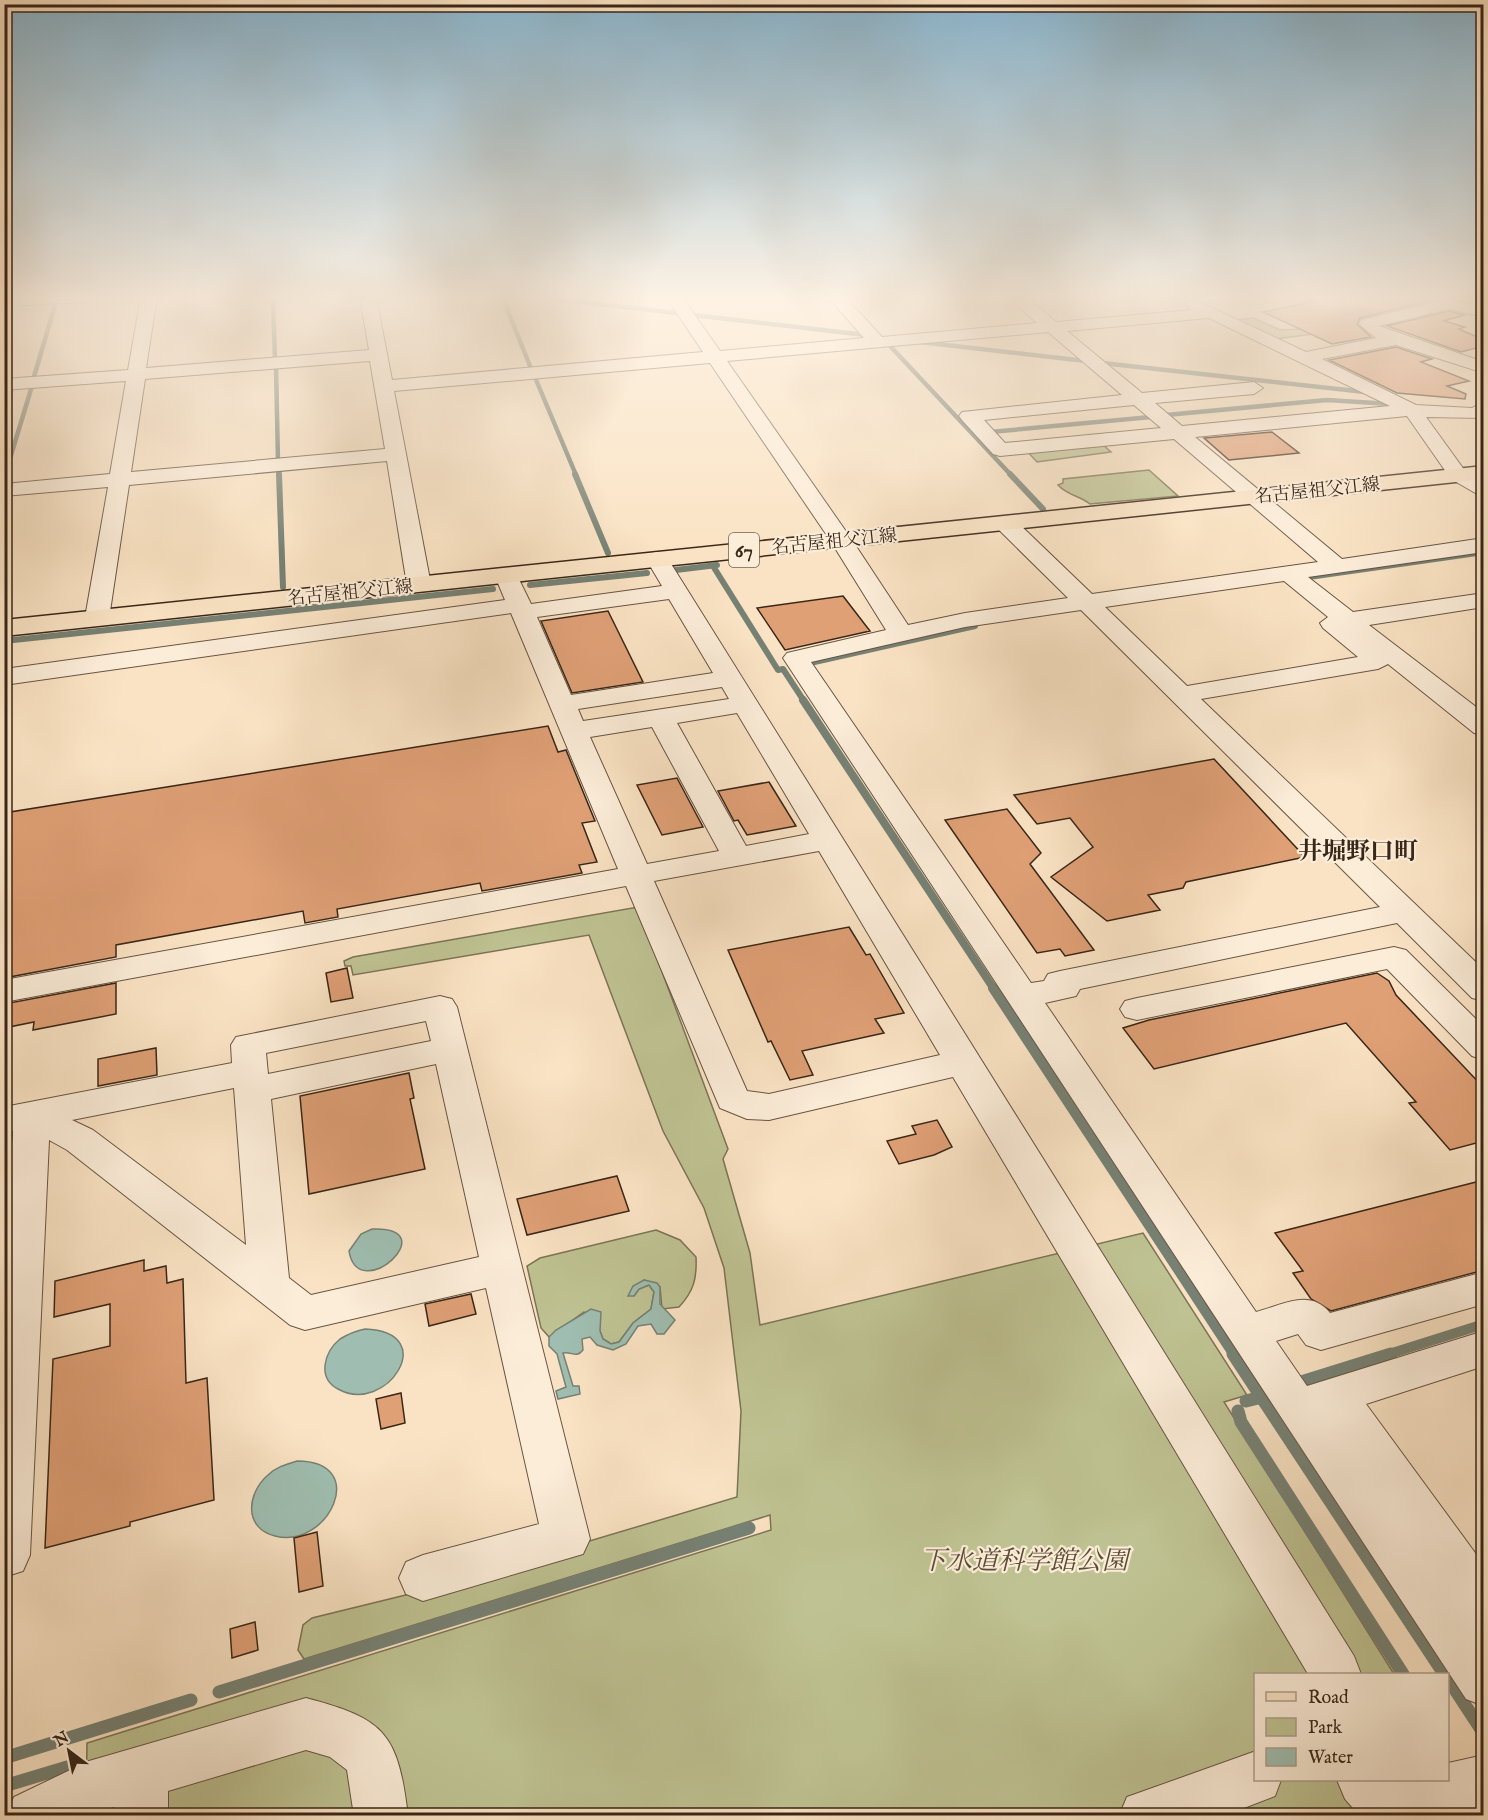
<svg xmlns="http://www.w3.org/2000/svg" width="1488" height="1820" viewBox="0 0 1488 1820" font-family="'IM FELL English','Noto Serif JP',serif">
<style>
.green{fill:#bfc393;stroke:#7c7456;stroke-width:1.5}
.water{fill:#9fbeb1;stroke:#768174;stroke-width:1.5}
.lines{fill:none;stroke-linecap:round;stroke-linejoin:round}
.stream-far4{stroke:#768174;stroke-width:4.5}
.stream-far3{stroke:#768174;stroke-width:6}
.stream-far2{stroke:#768174;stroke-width:8}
.stream-far1{stroke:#768174;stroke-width:10}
.stream{stroke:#768174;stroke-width:13}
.building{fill:#e0a076;stroke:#382618;stroke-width:1.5}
.minor-casing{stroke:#685543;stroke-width:2}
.major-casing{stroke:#382618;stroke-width:3}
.minor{fill:#fcedd9;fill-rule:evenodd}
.major{fill:#fae3c4;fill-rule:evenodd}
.labels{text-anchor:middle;stroke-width:4.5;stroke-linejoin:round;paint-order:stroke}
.far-street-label{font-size:18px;fill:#382618;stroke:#fcedd9}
.shield{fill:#fcedd9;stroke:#736252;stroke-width:1.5}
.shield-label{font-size:20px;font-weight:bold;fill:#382618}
.quarter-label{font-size:24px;font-weight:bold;fill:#382618;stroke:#fcedd9}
.near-park-label{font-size:26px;font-style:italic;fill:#5a4d37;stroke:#fcedd9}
</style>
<rect width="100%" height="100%" fill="#fae3c4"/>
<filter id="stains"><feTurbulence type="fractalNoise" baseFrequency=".00333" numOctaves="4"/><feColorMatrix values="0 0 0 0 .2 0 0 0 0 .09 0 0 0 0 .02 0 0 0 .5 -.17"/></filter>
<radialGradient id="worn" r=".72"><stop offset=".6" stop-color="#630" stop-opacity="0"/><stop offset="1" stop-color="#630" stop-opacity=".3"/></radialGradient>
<!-- green -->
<path class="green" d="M 1253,318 L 1280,330 L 1302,329 L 1313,334 L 1275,339 L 1236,320 Z
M 1101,443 L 1111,452 L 1037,462 L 1026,450 Z
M 1149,470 L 1178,496 L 1090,504 C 1079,495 1068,496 1058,485 L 1063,483 L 1063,479 Z
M 638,907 L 728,1149 L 723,1159 L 750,1253 L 760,1325 L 1143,1233 L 1247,1395 L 1224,1402 L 1394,1674 L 1256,1674 L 1256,1780 L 1448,1780 L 1448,1760 L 1483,1815 L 86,1816 L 87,1743 L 771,1530 L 770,1515 L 304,1659 L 298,1650 L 303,1625 L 312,1618 L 422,1591 L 737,1497 L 741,1411 L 724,1268 L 704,1208 L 663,1131 L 589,935 L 353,975 L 351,966 L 345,966 L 344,961 L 353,957 Z
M 656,1230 L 680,1240 L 696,1257 C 697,1278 694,1291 679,1307 L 662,1309 L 660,1287 L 644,1280 L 634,1296 L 639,1289 L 649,1285 L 654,1292 L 651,1309 L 633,1323 L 619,1342 L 611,1344 L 603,1339 L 600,1331 L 584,1312 L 549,1337 L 541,1328 L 527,1266 L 540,1258 Z"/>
<!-- water -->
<path class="water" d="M 372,1229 C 447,1226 358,1307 349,1251 L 361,1234 Z
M 644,1280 L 657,1283 L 660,1287 L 660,1304 L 675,1320 L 664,1334 L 657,1334 L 651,1324 L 638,1326 L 626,1344 L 613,1350 L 597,1345 L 590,1337 L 582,1339 L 583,1350 C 576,1359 572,1351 563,1353 L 573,1386 L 579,1386 L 580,1394 L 558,1399 L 556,1391 L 566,1387 L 557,1354 L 549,1346 L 549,1337 L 556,1330 L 591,1309 L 601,1312 L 600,1331 L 603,1339 L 611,1344 L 619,1342 L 633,1323 L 651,1309 L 654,1292 L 649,1285 L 639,1289 L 634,1296 L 628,1296 L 633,1286 Z
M 365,1329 C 442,1332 386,1416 338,1389 C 317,1378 324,1352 340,1339 C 348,1334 356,1331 365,1329 Z
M 297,1461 C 371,1461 328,1550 275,1536 C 243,1528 247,1493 268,1475 C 276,1467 287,1464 297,1461 Z"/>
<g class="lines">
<!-- stream-far4 -->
<path class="stream-far4" d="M 273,297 L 275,361
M 536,297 L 677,313
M 1186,297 L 1202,304
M 504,301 L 532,371
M 693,315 L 866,335
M 920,342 L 1086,361
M 891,347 L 1011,475
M 1102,363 L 1365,392
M 276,366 L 278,462
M 534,375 L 576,475
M 33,380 L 56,302
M 1166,415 L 1327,400 L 1391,404
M 990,432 L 1151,417
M 279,468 L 279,475
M 5,475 L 32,386"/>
<!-- stream-far3 -->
<path class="stream-far3" d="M 279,474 L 283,587
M 575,474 L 608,553
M 1010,474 L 1043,509
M 4,480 L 6,474
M 713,566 L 778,670 L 783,669 L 804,701
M 676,570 L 717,565
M 1302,578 L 1484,552
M 530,585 L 647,573
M 4,641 L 493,589
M 810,663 L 975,626"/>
<!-- stream-far2 -->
<path class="stream-far2" d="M 803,700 L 994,989"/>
<!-- stream-far1 -->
<path class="stream-far1" d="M 993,988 L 1234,1355
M 1386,1355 L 1484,1324"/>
<!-- stream -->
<path class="stream" d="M 1233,1354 L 1444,1674
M 1298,1383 L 1391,1354
M 1246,1401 L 1262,1397
M 1238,1411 L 1241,1422 L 1403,1674
M 1448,1679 L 1484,1734
M 219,1692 L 749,1528
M 4,1758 L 191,1700
M 4,1786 L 74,1765"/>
</g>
<!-- building -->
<path class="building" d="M 1314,297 L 1408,297 L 1429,301 L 1360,318 L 1357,324 L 1371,337 L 1332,344 L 1263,312 L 1303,304 L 1313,300 Z
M 1449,311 L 1464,315 L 1444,321 L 1465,327 L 1459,329 L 1484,340 L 1484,346 L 1461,352 L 1387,326 Z
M 1396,347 L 1432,359 L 1421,362 L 1469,381 L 1447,386 L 1466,394 L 1465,399 L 1397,393 L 1329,360 Z
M 1272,432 L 1299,453 L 1229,460 L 1204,438 Z
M 843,596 L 870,631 L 785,650 L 757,608 Z
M 608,611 L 643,682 L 572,693 L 541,621 Z
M 548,726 L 558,752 L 566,750 L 595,821 L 582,823 L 597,862 L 579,865 L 582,873 L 482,891 L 480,883 L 337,909 L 338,917 L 305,923 L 303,911 L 116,945 L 116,957 L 4,978 L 4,813 Z
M 1214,759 L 1305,857 L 1186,882 L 1183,888 L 1148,895 L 1160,910 L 1107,921 L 1051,877 L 1093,847 L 1070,818 L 1037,824 L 1014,795 Z
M 677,778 L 703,827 L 662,835 L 637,785 Z
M 769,782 L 796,826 L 747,835 L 738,820 L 734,821 L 718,791 Z
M 1007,809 L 1041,853 L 1030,864 L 1094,950 L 1065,956 L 1060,949 L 1037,953 L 945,820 Z
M 849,927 L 866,955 L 870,954 L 904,1013 L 875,1019 L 884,1033 L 802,1051 L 813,1075 L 790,1080 L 771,1041 L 768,1042 L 728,950 Z
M 347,968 L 353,998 L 331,1002 L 326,973 Z
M 1377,973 L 1389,981 L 1396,995 L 1484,1088 L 1484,1141 L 1450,1150 L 1409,1103 L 1416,1102 L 1346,1023 L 1154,1069 L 1123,1028 L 1149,1020 Z
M 116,983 L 116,1014 L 33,1030 L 34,1022 L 4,1028 L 4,1004 Z
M 156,1048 L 157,1075 L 98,1086 L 98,1059 Z
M 409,1073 L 414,1098 L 410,1099 L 425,1169 L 309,1194 L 300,1096 Z
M 937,1120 L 952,1147 L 934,1155 L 899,1164 L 887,1141 L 916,1134 L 912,1126 Z
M 617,1176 L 629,1211 L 527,1235 L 517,1199 Z
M 1484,1180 L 1484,1270 L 1331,1311 L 1311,1299 L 1293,1273 L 1303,1271 L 1275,1233 Z
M 144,1260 L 144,1271 L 166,1266 L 167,1283 L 183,1279 L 186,1383 L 207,1378 L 214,1500 L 130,1522 L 130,1526 L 45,1548 L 53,1359 L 110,1346 L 110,1304 L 54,1317 L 55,1281 Z
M 471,1294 L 476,1314 L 429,1326 L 425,1304 Z
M 401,1393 L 405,1423 L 381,1429 L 376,1399 Z
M 317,1532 L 323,1586 L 299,1592 L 294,1538 Z
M 255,1622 L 258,1650 L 232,1658 L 230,1629 Z"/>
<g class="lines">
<!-- minor casing -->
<g class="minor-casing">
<path id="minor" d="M 4,297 L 95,297 L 87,302 L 4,306 Z
M 141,297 L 157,297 L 146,368 L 369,350 L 360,297 L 376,297 L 392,380 L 703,352 L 666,297 L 682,297 L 720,351 L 864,338 L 828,297 L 845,297 L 882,337 L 1037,323 L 1008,297 L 1026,297 L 1056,322 L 1192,310 L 1185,304 L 1193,299 L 1306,352 L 1376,338 L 1359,324 L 1361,320 L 1449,299 L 1484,307 L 1484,317 L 1449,309 L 1379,326 L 1484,362 L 1484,373 L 1396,345 L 1322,359 L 1416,405 L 1472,408 L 1484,402 L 1483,418 L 1426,417 L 1465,471 L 1484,482 L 1484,498 L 1451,479 L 1407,416 L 1195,437 L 1342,559 L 1484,538 L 1484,552 L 1308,577 L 1353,612 L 1484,593 L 1484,607 L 1369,625 L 1484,713 L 1484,735 L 1474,733 L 1388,664 L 1378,669 L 1201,699 L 1484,970 L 1484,1001 L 1472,998 L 1397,923 L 1080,989 L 1076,996 L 1045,1003 L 1256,1312 C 1283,1305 1310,1288 1330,1313 L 1484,1272 L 1484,1304 L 1321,1350 L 1306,1345 L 1298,1334 L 1276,1341 L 1307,1386 L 1484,1331 L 1484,1366 L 1366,1404 L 1484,1565 L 1484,1629 L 1476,1626 L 1484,1637 L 1484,1706 L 1466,1699 L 783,658 L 787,653 L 886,630 L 830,540 L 710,363 L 394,391 L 431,585 L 427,590 L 411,590 L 407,585 L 387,461 L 129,485 L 109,618 L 106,623 L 97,625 L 88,623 L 85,618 L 108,487 L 4,496 L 4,484 L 110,474 L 126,381 L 4,390 L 4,379 L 128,370 ZM 1209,318 L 1390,406 L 1182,426 L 1155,403 L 1254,394 L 1263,388 L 1254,382 L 1142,393 L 1067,331 ZM 1048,332 L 1122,395 L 962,412 L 959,416 L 962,420 L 993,454 L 1000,456 L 1174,439 L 1318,562 L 1092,594 L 1013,518 L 997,518 L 994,523 L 997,528 L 1068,598 L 965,613 L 908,625 L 852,540 L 727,361 ZM 370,361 L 385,449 L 131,472 L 145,379 ZM 1134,405 L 1161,428 L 1005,443 L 984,420 ZM 1284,581 L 1328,617 L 1320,623 L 1323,628 L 1358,657 L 1187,686 L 1105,607 ZM 1081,610 L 1380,907 L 1060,971 L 1048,974 L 1044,981 L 1031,983 L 811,662 L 965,627 Z
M 1289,297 L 1310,297 L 1302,302 L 1291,300 Z
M 657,552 L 665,554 L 668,559 L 1354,1656 L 1361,1674 L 1308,1674 L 953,1077 L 769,1120 L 747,1119 L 720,1108 L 626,886 L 4,1002 L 4,980 L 618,869 L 511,613 L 4,685 L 4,669 L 505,600 L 495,576 L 499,571 L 515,571 L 531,604 L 662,586 L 646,559 L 649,554 ZM 669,599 L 713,673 L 571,695 L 537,617 ZM 722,687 L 729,699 L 583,721 L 578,709 ZM 737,713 L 809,834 L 746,846 L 677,723 ZM 652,727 L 719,851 L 647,864 L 590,737 ZM 819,851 L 940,1055 L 769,1094 L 747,1091 L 654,881 Z
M 1394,947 L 1406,950 L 1484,1027 L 1484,1060 L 1472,1056 L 1387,969 L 1137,1020 L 1125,1017 L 1120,1009 L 1125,1001 L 1137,998 Z
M 440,996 L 452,999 L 457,1007 L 590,1539 L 583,1554 L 423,1601 L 406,1594 L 399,1578 L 406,1562 L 423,1555 L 539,1524 L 486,1288 L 305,1330 L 290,1325 L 67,1150 L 49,1140 L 30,1555 L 23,1571 L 4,1577 L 4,1244 L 13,1131 L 4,1133 L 4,1107 L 232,1063 L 231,1045 L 236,1037 ZM 426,1021 L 431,1041 L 268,1074 L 266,1053 ZM 436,1064 L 479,1257 L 311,1295 L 289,1278 L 271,1099 ZM 234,1088 L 246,1245 L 93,1130 L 72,1120 Z
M 306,1698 C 386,1719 398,1734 408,1816 L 354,1816 L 347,1770 L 330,1757 L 306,1750 L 168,1791 L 168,1816 L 114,1816 L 114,1807 L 91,1816 L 6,1816 L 14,1797 L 89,1761 Z
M 1256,1751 L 1256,1780 L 1281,1780 L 1275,1796 L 1223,1816 L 1119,1816 L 1127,1797 Z
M 1484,1755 L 1484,1808 L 1452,1816 L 1360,1816 L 1345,1799 L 1337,1780 L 1448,1780 L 1448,1763 Z"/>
</g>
<!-- major casing -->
<g class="major-casing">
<path id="major" d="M 1484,466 L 1484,479 L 4,636 L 4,620 Z"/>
</g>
<!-- minor -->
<use href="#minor" class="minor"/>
<!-- major -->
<use href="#major" class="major"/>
</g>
<!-- sky -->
<linearGradient id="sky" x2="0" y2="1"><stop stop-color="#8bb8d2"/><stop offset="0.54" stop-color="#fdf2e4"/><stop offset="1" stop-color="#fdf2e4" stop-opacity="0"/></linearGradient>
<rect width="1488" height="551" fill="url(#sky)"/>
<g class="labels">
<!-- far-street labels -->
<g class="far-street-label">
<text transform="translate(1317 490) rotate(-6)" y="6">名古屋祖父江線</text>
<text transform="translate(834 541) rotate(-6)" y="6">名古屋祖父江線</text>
<text transform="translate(350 592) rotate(-6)" y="6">名古屋祖父江線</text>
</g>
<!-- shield labels -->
<rect class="shield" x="729" y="533" width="30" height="34" rx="4.5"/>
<g class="shield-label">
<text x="744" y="557">67</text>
</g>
<!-- quarter labels -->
<g class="quarter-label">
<text x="1358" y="859">井堀野口町</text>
</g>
<!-- near-park labels -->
<g class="near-park-label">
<text x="1024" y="1569">下水道科学館公園</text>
</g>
</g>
<!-- margin -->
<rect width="1488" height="1820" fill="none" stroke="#fae3c4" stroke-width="24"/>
<rect x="6" y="6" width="1476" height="1808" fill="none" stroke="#382618" stroke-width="3"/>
<rect x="12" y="12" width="1464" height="1796" fill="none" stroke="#382618" stroke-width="1.5"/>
<!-- legend -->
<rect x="1254" y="1673" width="195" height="108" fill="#fcedd9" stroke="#ae9d8c" stroke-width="1.5"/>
<rect x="1266" y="1692" width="30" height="9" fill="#fae3c4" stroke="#ae9d8c" stroke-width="1.5"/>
<text x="1308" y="1703" font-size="18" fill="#382618">Road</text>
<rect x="1266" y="1718" width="30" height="18" fill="#bfc393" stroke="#ae9d8c" stroke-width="1.5"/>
<text x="1308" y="1733" font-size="18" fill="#382618">Park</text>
<rect x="1266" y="1748" width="30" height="18" fill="#9fbeb1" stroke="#ae9d8c" stroke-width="1.5"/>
<text x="1308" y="1763" font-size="18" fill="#382618">Water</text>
<!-- north arrow -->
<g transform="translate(69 1751) rotate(328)" stroke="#fcedd9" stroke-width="4.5" paint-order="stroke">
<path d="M0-4.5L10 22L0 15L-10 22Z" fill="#382618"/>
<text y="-9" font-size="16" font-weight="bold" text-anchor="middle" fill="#382618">N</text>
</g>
<rect width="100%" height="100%" filter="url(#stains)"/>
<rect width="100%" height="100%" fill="url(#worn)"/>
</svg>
